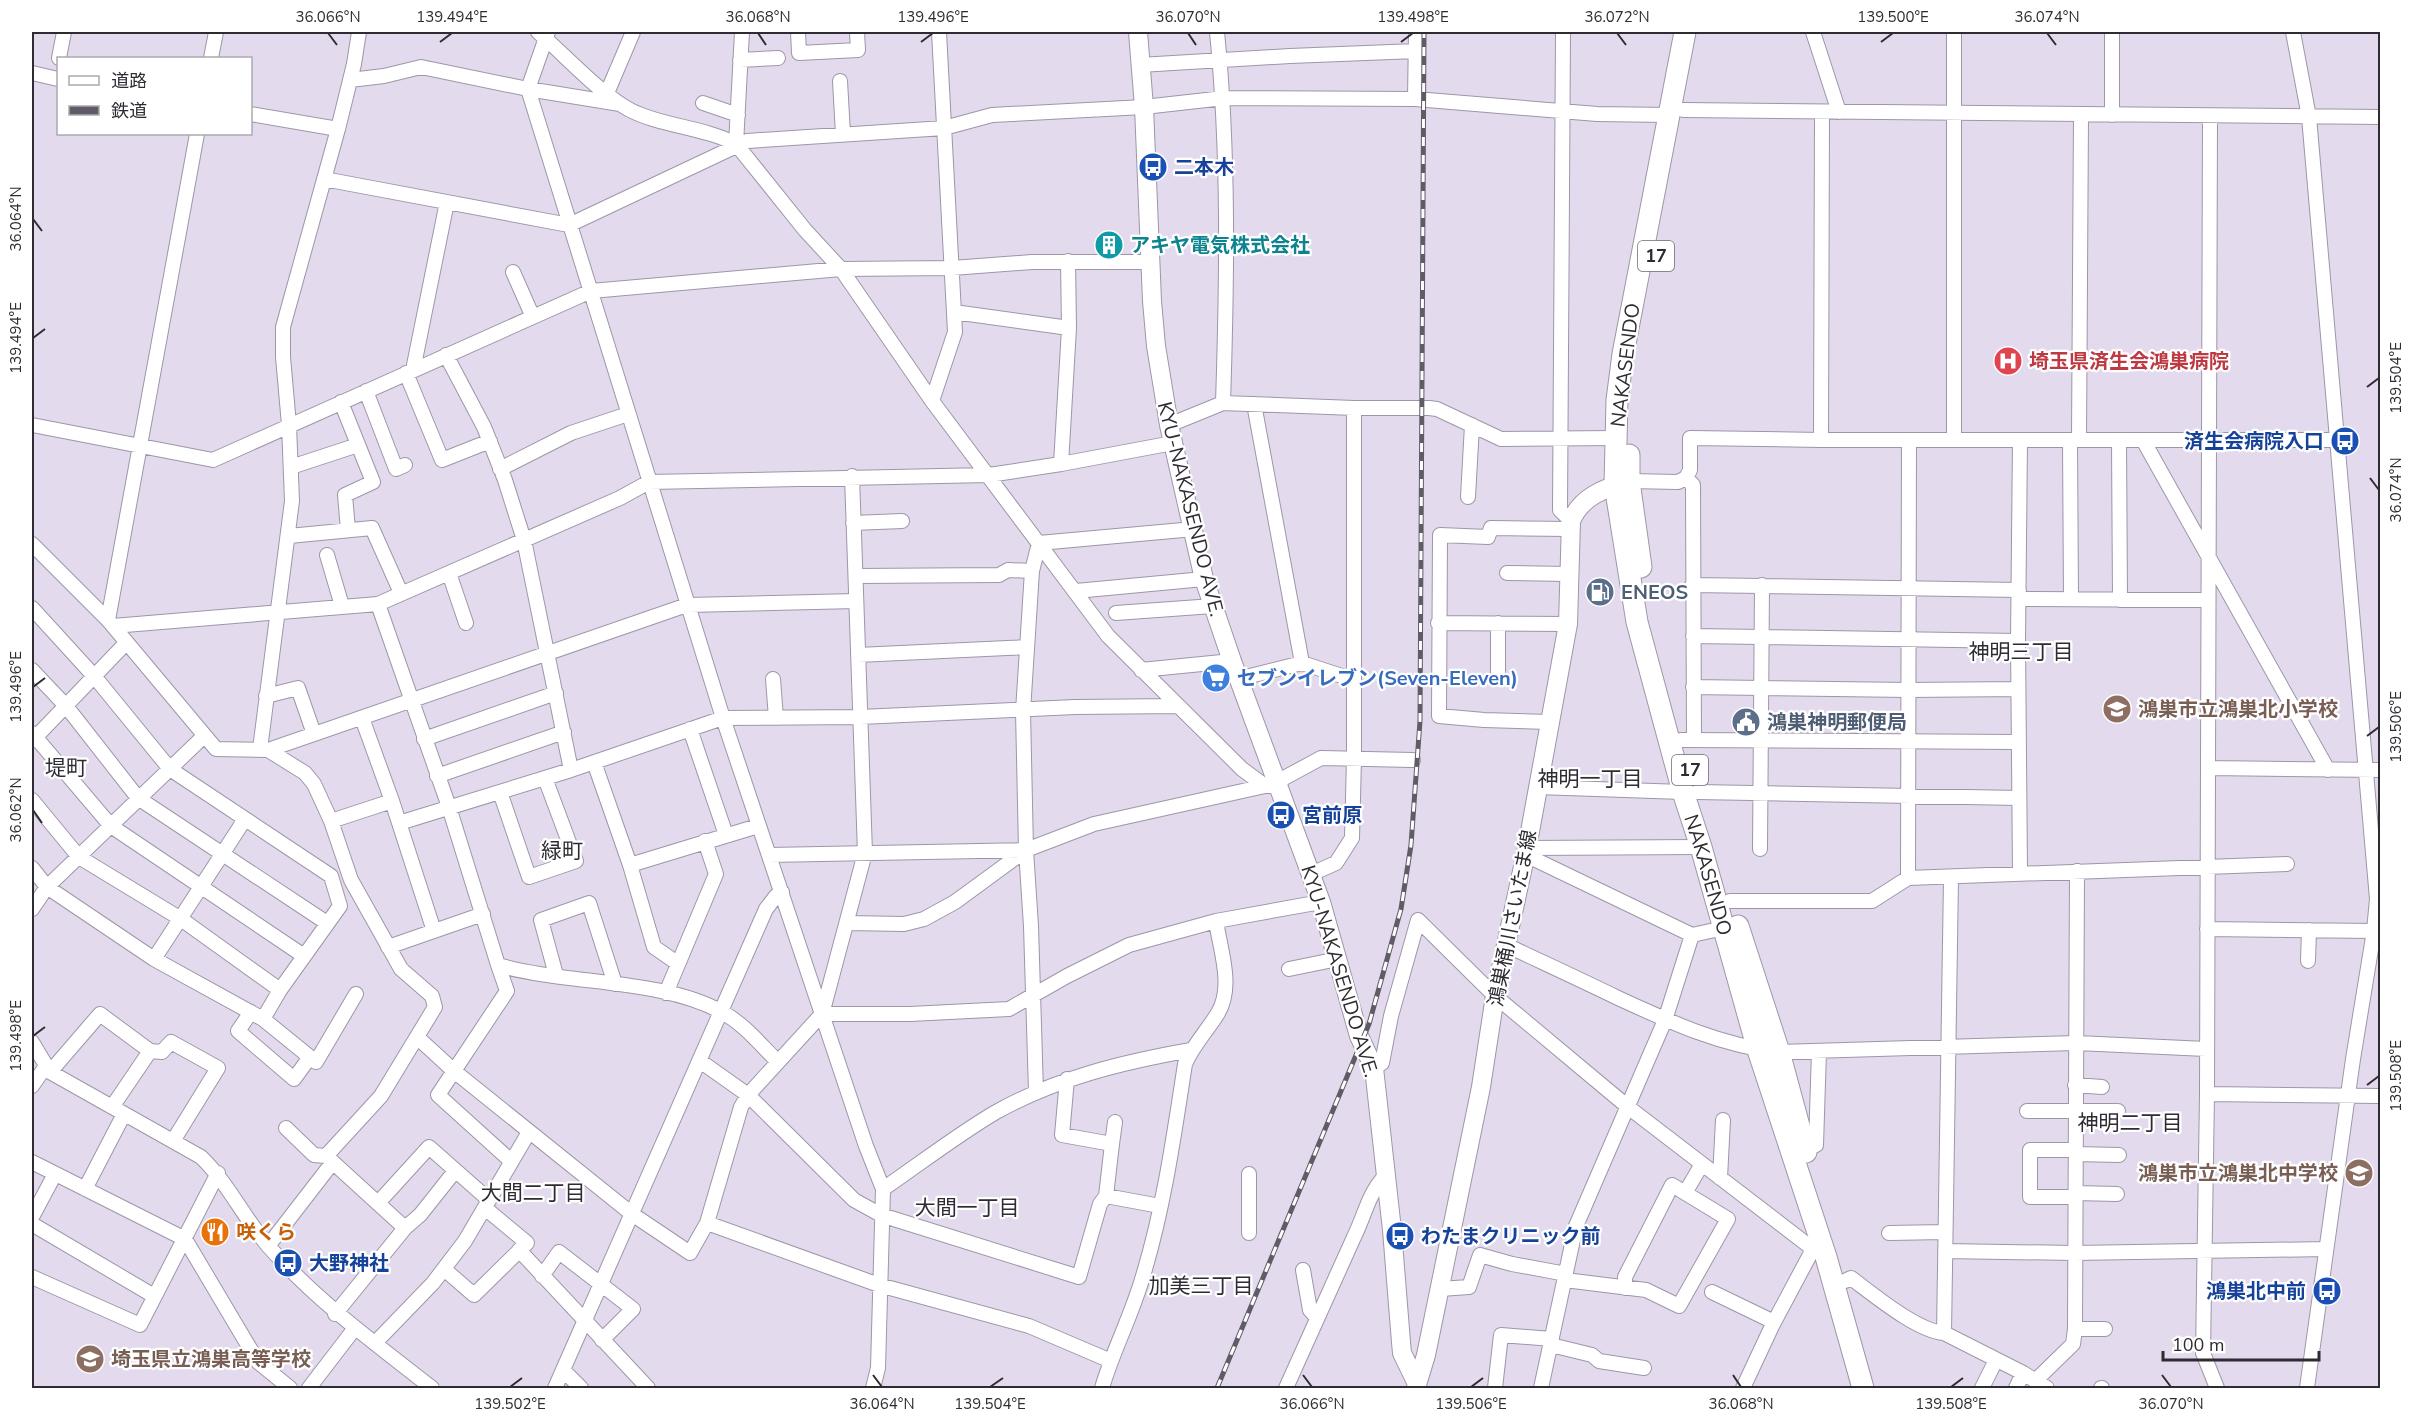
<svg xmlns="http://www.w3.org/2000/svg" width="2412" height="1420" viewBox="0 0 2412 1420" font-family="'Nunito Sans','Noto Sans JP',sans-serif">
<style>
.lines{fill:none;stroke-linecap:round;stroke-linejoin:round}
.minor-casing{stroke:#9e96a6;stroke-width:16}
.major-casing{stroke:#9e96a6;stroke-width:20}
.highway-casing{stroke:#9e96a6;stroke-width:23}
.minor{stroke:#fff;stroke-width:14}
.major{stroke:#fff;stroke-width:18}
.highway{stroke:#fff;stroke-width:21}
.rail-casing{stroke:#605b66;stroke-width:5}
.rail{stroke:#fff;stroke-width:3;stroke-dasharray:9;stroke-linecap:butt}
.ticks{fill:none;stroke:#2e2b32;stroke-width:2}
.labels{text-anchor:middle;stroke-width:4.5;stroke-linejoin:round;paint-order:stroke}
.shield{fill:#fff;stroke:#6d6b70;stroke-width:1.5}
.shield-label{font-size:18px;font-weight:bold;fill:#2e2b32}
.transit-label{font-size:20px;font-weight:bold;fill:#164399;stroke:#fff;text-anchor:start}
.culture-label{font-size:20px;font-weight:bold;fill:#0d838f;stroke:#fff;text-anchor:start}
.health-label{font-size:20px;font-weight:bold;fill:#be3a42;stroke:#fff;text-anchor:start}
.street-label{font-size:20px;fill:#2e2b32;stroke:#fff}
.service-label{font-size:20px;font-weight:bold;fill:#4e5e75;stroke:#fff;text-anchor:start}
.shop-label{font-size:20px;font-weight:bold;fill:#366cbe;stroke:#fff;text-anchor:start}
.education-label{font-size:20px;font-weight:bold;fill:#785e54;stroke:#fff;text-anchor:start}
.food-label{font-size:20px;font-weight:bold;fill:#c56008;stroke:#fff;text-anchor:start}
.neighbourhood-label{font-size:21px;fill:#2e2b32;stroke:#fff}
.neatline{fill:none;stroke:#2e2b32;stroke-width:2}
.ticks-label{font-size:15px;text-anchor:middle;fill:#2e2b32}
</style>
<rect width="100%" height="100%" fill="#e3dbed"/>
<g class="lines">
<!-- minor casing -->
<g class="minor-casing">
<path id="minor" d="M 538,32 C 565,55 599,93 630,110 C 661,126 703,127 736,144 L 805,230 L 841,269 L 932,401 L 1108,636 L 1242,769 L 1265,786
M 548,32 L 528,89 L 723,718 L 866,1146 L 883,1189 L 878,1368 L 873,1388
M 798,32 L 799,53 L 858,50 L 857,32
M 1217,32 C 1229,154 1227,279 1223,403
M 1563,32 L 1560,510 L 1571,521
M 1813,32 L 1839,112
M 2293,32 L 2309,117 L 2377,899 L 2374,931 L 2353,1059 L 2307,1388
M 59,58 L 64,32
M 211,58 L 216,32
M 740,60 L 778,58
M 1140,65 L 1290,56 L 1416,51
M 32,73 L 58,79
M 350,80 L 384,76 L 421,67 L 528,89 L 620,104
M 840,81 L 843,134
M 607,93 L 633,32
M 1415,99 L 1416,32
M 703,103 L 738,115
M 1683,110 L 2380,117
M 250,114 L 338,129
M 2112,115 L 2112,32
M 2210,116 L 2207,1094 L 2203,1353 L 2217,1388
M 736,144 L 742,32
M 324,179 L 569,225 L 747,141 L 944,128 L 992,115 L 1144,107 L 1224,98 L 1415,99 L 1597,114 L 1668,115
M 513,272 L 532,315
M 954,312 L 1069,328
M 446,355 L 484,427 L 505,480 L 524,540 L 571,770
M 413,370 L 447,202
M 406,373 L 442,460 L 490,441
M 366,391 L 396,469 L 405,465
M 932,401 L 955,332 L 939,32
M 341,402 L 373,482 L 345,495 L 348,530
M 1254,404 L 1302,663
M 32,425 L 213,460 L 591,291 L 841,269 L 952,268 L 1032,262 L 1150,262
M 1169,425 L 1223,403 L 1354,408 L 1429,408 L 1437,409 L 1501,439 L 1616,438
M 1821,440 L 1822,112
M 1954,440 L 1954,32
M 2070,440 L 2071,599
M 2079,440 L 2081,115
M 2119,440 L 2120,600
M 2143,440 L 2328,770
M 1061,464 L 1069,328 L 1068,261
M 291,467 L 358,445
M 500,469 L 571,433 L 628,414
M 1629,481 L 1678,482 L 1686,478
M 1468,497 L 1472,425
M 853,523 L 902,521
M 289,536 L 372,528 L 401,593
M 1039,543 L 1194,529
M 32,544 L 108,620 L 216,749 L 268,750 L 687,605 L 856,601
M 327,555 L 342,606
M 449,573 L 466,623
M 1507,573 L 1568,574
M 856,576 L 999,575 L 1008,570 L 1032,571
M 1692,585 L 2019,590
M 1076,591 L 1204,579
M 2019,599 L 2208,600
M 378,604 L 449,807 L 498,965 C 567,985 660,978 722,1012 C 744,1024 760,1044 777,1061
M 32,608 L 94,676 L 170,769 L 331,876 L 340,906 L 280,990 L 263,1019
M 1116,613 L 1213,606
M 108,620 L 197,134
M 1438,623 L 1568,624
M 1498,623 L 1498,678
M 113,626 L 378,604 L 620,498 L 649,482 L 989,475 L 1061,464 L 1173,443
M 1693,636 L 2018,641
M 858,655 L 1027,647
M 32,670 L 66,706 L 138,798 L 327,923
M 1141,670 L 1232,661
M 773,679 L 776,718
M 1238,679 L 1302,663 L 1354,680
M 1693,687 L 1908,690 L 2018,689
M 266,696 L 298,688 L 314,734
M 362,718 L 392,801 L 434,931
M 1549,722 L 1484,720 L 1439,716 L 1440,535 L 1488,537 L 1491,528 L 1569,529
M 690,729 L 726,835
M 32,733 L 111,826 L 304,956
M 424,739 L 556,693
M 1681,740 L 2018,742
M 1694,740 L 1693,485 L 1686,478 L 1690,470 L 1690,438 L 1821,440 L 2338,440
M 32,741 L 126,643
M 260,749 L 292,501 L 289,425 L 283,357 L 283,327 L 338,129 L 354,64 L 359,32
M 268,750 L 305,773 L 314,784 L 331,821 L 351,880 L 401,969 L 432,996 L 435,1007 L 381,1096 L 326,1156
M 594,762 L 630,865 L 654,947 L 677,963
M 2208,768 L 2380,770
M 437,776 L 564,732
M 1537,787 L 1683,792
M 500,792 L 529,877 L 576,861 L 545,778
M 1697,792 L 2019,798
M 32,800 L 79,857 L 181,919 L 280,990
M 331,821 L 392,801
M 399,823 L 571,770 L 723,718 L 860,717 L 1075,707 L 1177,706
M 1527,848 L 1536,860 L 1692,935 L 1724,928
M 1527,848 L 1701,847
M 1760,849 L 1762,585
M 769,855 L 1026,850
M 630,865 L 758,826
M 32,868 L 47,887 L 154,959 L 263,1019 L 316,1062 L 356,994
M 2020,873 L 2018,641 L 2020,440
M 1311,874 L 1336,863 L 1352,838 L 1354,758 L 1354,408
M 1908,878 L 1909,440
M 1730,901 L 1872,901 L 1908,878 L 2287,864
M 32,909 L 47,887 L 204,736
M 848,923 L 904,924 L 924,919 L 955,902 L 1026,850 L 1094,824 L 1265,786 L 1277,786 L 1284,778 L 1321,758 L 1413,760
M 2207,929 L 2374,931
M 1506,945 C 1544,963 1581,980 1618,998 C 1670,1022 1722,1046 1779,1052 L 2077,1043 L 2206,1049
M 388,947 L 483,914
M 154,959 L 245,819
M 2308,961 L 2309,930
M 498,965 L 507,991 L 438,1095 L 511,1161
M 1289,969 L 1338,959
M 556,975 L 541,920 L 589,903 L 615,984
M 666,993 L 716,874 L 705,841
M 251,1012 L 238,1031 L 294,1079 L 310,1057
M 822,1014 L 910,1014 L 1009,1009 L 1067,976 L 1129,945 L 1216,921 L 1321,902
M 417,1037 L 454,1071 L 632,1214 L 690,1253 L 707,1223 L 741,1107 L 748,1095 L 822,1014 L 865,853 L 852,476
M 32,1042 L 50,1072 L 201,1157 C 229,1184 244,1219 270,1248 C 318,1302 376,1344 432,1388
M 700,1061 L 748,1095 L 854,1200 L 881,1215 L 1079,1277 L 1100,1204 L 1106,1196 L 1160,1206
M 1374,1068 L 1382,1063 L 1391,1016 L 1418,920 L 1495,996 L 1628,1107 L 1813,1249 L 1826,1257
M 50,1072 L 100,1014 L 150,1051 L 162,1052 L 171,1042 L 218,1068 L 173,1141
M 1067,1079 L 1062,1135 L 1112,1144 L 1115,1122
M 2075,1085 L 2102,1087
M 32,1086 L 46,1066
M 1036,1092 L 1031,926 L 1026,850 L 1023,711 L 1032,571 L 1039,543
M 2207,1094 L 2380,1096
M 112,1107 L 150,1051
M 2027,1111 L 2118,1111
M 286,1128 L 314,1155 L 326,1156 L 405,1228
M 1805,1150 L 1816,1145 L 1819,1051
M 2075,1150 L 2030,1150 L 2030,1197 L 2075,1197
M 2075,1154 L 2119,1155
M 32,1162 L 185,1239 L 258,1362 L 290,1388
M 1249,1174 L 1249,1233
M 1720,1178 L 1723,1120
M 85,1189 L 124,1114
M 883,1189 C 921,1163 957,1135 996,1112 C 1057,1078 1123,1062 1191,1050
M 1685,1193 L 1702,1164
M 2075,1193 L 2117,1194
M 1106,1196 L 1112,1144
M 378,1203 L 429,1147 L 489,1200
M 32,1217 L 55,1174
M 707,1223 L 879,1285 L 1029,1326 L 1111,1361
M 32,1224 L 154,1296
M 1889,1233 L 1945,1232
M 268,1246 L 333,1162
M 519,1250 L 648,1388
M 1945,1251 L 2074,1253 L 2326,1249
M 444,1269 L 474,1295 L 527,1243 L 485,1208
M 1303,1270 L 1310,1310 L 1317,1318
M 542,1276 L 559,1252 L 633,1309 L 602,1340
M 32,1277 L 140,1325 L 218,1173
M 1565,1280 L 1646,1290 L 1679,1306 L 1728,1219 L 1672,1185 L 1625,1277 L 1625,1288
M 1845,1281 L 1851,1278 C 1874,1295 1917,1331 1944,1333 L 2023,1373 L 2047,1388
M 1440,1289 L 1469,1287 L 1480,1255 L 1512,1264 L 1566,1274
M 1712,1292 L 1774,1322
M 335,1314 L 405,1228 L 420,1215 L 455,1171
M 2075,1329 L 2105,1329
M 1944,1333 L 1951,878
M 375,1343 L 433,1283 L 465,1241 L 529,1132
M 1551,1345 L 1592,1355 L 1599,1361 L 1644,1368
M 563,1370 L 581,1388
M 2035,1381 L 2073,1344 L 2075,1329 L 2077,871
M 309,1388 L 355,1328
M 555,1388 L 766,909 L 776,896 L 782,892
M 1102,1388 C 1113,1350 1132,1315 1143,1276 C 1164,1207 1174,1135 1185,1064 C 1193,1045 1207,1031 1218,1013 C 1234,986 1220,949 1216,921
M 1286,1388 C 1309,1338 1331,1287 1354,1237 C 1365,1215 1368,1194 1385,1176
M 1495,1388 L 1501,1335 L 1552,1339
M 1541,1388 L 1576,1226 L 1665,1020 L 1692,935
M 1743,1388 L 1772,1326 L 1813,1249
M 1982,1388 L 1996,1360
M 2016,1388 L 2023,1373
M 2101,1388 L 2102,1388"/>
</g>
<!-- major casing -->
<g class="major-casing">
<path id="major" d="M 1138,32 L 1144,107 L 1152,301 L 1156,346 L 1169,425 L 1204,579 L 1232,661 L 1321,902 L 1359,1036 L 1374,1068 L 1392,1230 L 1401,1342 L 1402,1353 L 1417,1384
M 1416,1388 L 1426,1355 L 1481,1087 L 1495,996 L 1527,848 L 1568,624 L 1571,521 C 1581,497 1604,488 1628,482"/>
</g>
<!-- highway casing -->
<g class="highway-casing">
<g id="highway">
<path id="s1" d="M 1685,32 L 1623,354 L 1617,400 L 1615,485 L 1637,622 L 1683,792 L 1701,847 L 1758,1050 L 1826,1257 L 1863,1388"/>
<path d="M 1629,455 L 1629,481 L 1641,567"/>
<path d="M 1738,926 L 1779,1052 L 1806,1152"/>
</g>
</g>
<!-- minor -->
<use href="#minor" class="minor"/>
<!-- major -->
<use href="#major" class="major"/>
<!-- highway -->
<use href="#highway" class="highway"/>
<!-- rail casing -->
<g class="rail-casing">
<path id="rail" d="M 1217,1388 L 1369,1024 L 1401,909 L 1411,845 L 1420,721 L 1424,32"/>
</g>
<!-- rail -->
<use href="#rail" class="rail"/>
</g>
<!-- ticks -->
<path class="ticks" d="M 328,33 L 337,45M 758,33 L 766,45M 1188,33 L 1196,45M 1617,33 L 1626,45M 2047,33 L 2056,45M 440,42 L 452,33M 921,42 L 933,33M 1401,42 L 1413,33M 1881,42 L 1893,33M 33,219 L 42,231M 33,338 L 45,329M 2367,387 L 2379,378M 2370,478 L 2379,490M 33,687 L 45,678M 2367,736 L 2379,727M 33,810 L 42,823M 33,1036 L 45,1027M 2367,1085 L 2379,1076M 873,1375 L 882,1387M 1303,1375 L 1312,1387M 1733,1375 L 1741,1387M 2162,1375 L 2171,1387M 510,1387 L 522,1378M 990,1387 L 1003,1378M 1471,1387 L 1483,1378M 1951,1387 L 1963,1378"/>
<!-- icons -->
<defs>
<g id="bus-disc" transform="scale(1.5)"><circle r="9.5" fill="#1a4fb4" stroke="#fff"/><path d="M-5-6H5V4H4V6H2V4H-2V6H-4V4H-5ZM-3.5-4V0h7V-4ZM-3.5 1.2v1.5H-2V1.2ZM2 1.2v1.5H3.5V1.2Z" fill="#fff"/></g>
<g id="building-disc" transform="scale(1.5)"><circle r="9.5" fill="#0f9aa8" stroke="#fff"/><path d="M-4-6H4V6H1V3H-1V6H-4ZM-2.5-4.3h1.7v1.8h-1.7ZM.8-4.3h1.7v1.8H.8ZM-2.5-1h1.7V.8h-1.7ZM.8-1h1.7V.8H.8Z" fill="#fff"/></g>
<g id="hospital-disc" transform="scale(1.5)"><circle r="9.5" fill="#e0444e" stroke="#fff"/><path d="M-5-5h3v3.5h4V-5h3V5h-3V1.5h-4V5h-3Z" fill="#fff"/></g>
<g id="fuel-disc" transform="scale(1.5)"><circle r="9.5" fill="#5c6f8a" stroke="#fff"/><path d="M-5.5-6h7V0h2V4h1.3V-2.5L3-4.5l.8-.8L6-3V5H2.5V1h-1V6h-7ZM-4.2-4.7v3.2H.2V-4.7Z" fill="#fff"/></g>
<g id="supermarket-disc" transform="scale(1.5)"><circle r="9.5" fill="#3f7fe0" stroke="#fff"/><path d="M-6-5.5h2.5l.6 2H6L4.5 2H-2.5L-4.4-4H-6ZM-1.5 3.2a1.3 1.3 0 1 0 .1 0ZM3 3.2a1.3 1.3 0 1 0 .1 0Z" fill="#fff"/></g>
<g id="school-disc" transform="scale(1.5)"><circle r="9.5" fill="#8d6e63" stroke="#fff"/><path d="M0-5L7-2L0 1L-7-2ZM-4 1L0 2.5L4 1V4Q0 6-4 4Z" fill="#fff"/></g>
<g id="civic-disc" transform="scale(1.5)"><circle r="9.5" fill="#5c6f8a" stroke="#fff"/><path d="M-.6-6.5H3V-4.5H.6V-3L4-1V1h2V6H-6V1h2V-1L-.6-3ZM-1.2 2.5V6h2.4V2.5Z" fill="#fff"/></g>
<g id="restaurant-disc" transform="scale(1.5)"><circle r="9.5" fill="#e8710a" stroke="#fff"/><path d="M-5-6h1v4h1v-4h1v4h1v-4h1v5L-1.5 .5V6h-2V.5L-5-1ZM5-6V6H3V1.5H1.5Q1.5-4 5-6Z" fill="#fff"/></g>
</defs>
<g fill-rule="evenodd">
<use href="#bus-disc" x="1153" y="167"/>
<use href="#building-disc" x="1109" y="245"/>
<use href="#hospital-disc" x="2008" y="361"/>
<use href="#bus-disc" x="2345" y="441"/>
<use href="#fuel-disc" x="1600" y="592"/>
<use href="#supermarket-disc" x="1216" y="678"/>
<use href="#school-disc" x="2117" y="709"/>
<use href="#civic-disc" x="1746" y="722"/>
<use href="#bus-disc" x="1281" y="815"/>
<use href="#school-disc" x="2359" y="1173"/>
<use href="#restaurant-disc" x="215" y="1232"/>
<use href="#bus-disc" x="1400" y="1236"/>
<use href="#bus-disc" x="288" y="1263"/>
<use href="#bus-disc" x="2327" y="1291"/>
<use href="#school-disc" x="90" y="1359"/>
</g>
<g class="labels">
<!-- shield labels -->
<g class="shield">
<rect x="1638" y="241" width="36" height="30" rx="4.5"/>
<rect x="1672" y="755" width="36" height="30" rx="4.5"/>
</g>
<g class="shield-label">
<text x="1656" y="262">17</text>
<text x="1690" y="776">17</text>
</g>
<!-- transit labels -->
<g class="transit-label">
<text x="1174" y="174">二本木</text>
<text x="2324" y="448" text-anchor="end">済生会病院入口</text>
<text x="1302" y="822">宮前原</text>
<text x="1421" y="1243">わたまクリニック前</text>
<text x="309" y="1270">大野神社</text>
<text x="2306" y="1298" text-anchor="end">鴻巣北中前</text>
</g>
<!-- culture labels -->
<g class="culture-label">
<text x="1130" y="252">アキヤ電気株式会社</text>
</g>
<!-- health labels -->
<g class="health-label">
<text x="2029" y="368">埼玉県済生会鴻巣病院</text>
</g>
<!-- street labels -->
<g class="street-label">
<text transform="translate(1625 365) rotate(-83)" y="7">NAKASENDO</text>
<text transform="translate(1191 509) rotate(76)" y="7">KYU-NAKASENDO AVE.</text>
<text dy="7" stroke="none"><textPath href="#s1" startOffset="861">NAKASENDO</textPath></text>
<text transform="translate(1512 918) rotate(-79)" y="7">鴻巣桶川さいたま線</text>
<text transform="translate(1340 971) rotate(73)" y="7">KYU-NAKASENDO AVE.</text>
</g>
<!-- service labels -->
<g class="service-label">
<text x="1621" y="599">ENEOS</text>
<text x="1767" y="729">鴻巣神明郵便局</text>
</g>
<!-- shop labels -->
<g class="shop-label">
<text x="1237" y="685">セブンイレブン(Seven-Eleven)</text>
</g>
<!-- education labels -->
<g class="education-label">
<text x="2138" y="716">鴻巣市立鴻巣北小学校</text>
<text x="2338" y="1180" text-anchor="end">鴻巣市立鴻巣北中学校</text>
<text x="111" y="1366">埼玉県立鴻巣高等学校</text>
</g>
<!-- food labels -->
<g class="food-label">
<text x="236" y="1239">咲くら</text>
</g>
<!-- neighbourhood labels -->
<g class="neighbourhood-label">
<text x="2021" y="659">神明三丁目</text>
<text x="66" y="775">堤町</text>
<text x="1590" y="786">神明一丁目</text>
<text x="562" y="858">緑町</text>
<text x="2130" y="1130">神明二丁目</text>
<text x="533" y="1200">大間二丁目</text>
<text x="967" y="1215">大間一丁目</text>
<text x="1201" y="1293">加美三丁目</text>
</g>
</g>
<!-- border -->
<rect width="2412" height="1420" fill="none" stroke="#ffffff" stroke-width="66"/>
<!-- legend -->
<rect x="57" y="57" width="195" height="78" fill="#ffffff" stroke="#abaaad" stroke-width="1.5"/>
<rect x="69" y="76" width="30" height="9" fill="#ffffff" stroke="#abaaad" stroke-width="1.5"/>
<text x="111" y="87" font-size="18" fill="#2e2b32">道路</text>
<rect x="69" y="106" width="30" height="9" fill="#605b66" stroke="#abaaad" stroke-width="1.5"/>
<text x="111" y="117" font-size="18" fill="#2e2b32">鉄道</text>
<!-- scale -->
<path d="M2163 1351v9h156v-9" fill="none" stroke="#2e2b32" stroke-width="3"/>
<text x="2172" y="1351" font-size="18" fill="#2e2b32" stroke="#ffffff" stroke-width="4.5" paint-order="stroke">100 m</text>
<rect x="33" y="33" width="2346" height="1354" class="neatline"/>
<g class="ticks-label">
<text x="328" y="22">36.066°N</text>
<text x="452" y="22">139.494°E</text>
<text x="758" y="22">36.068°N</text>
<text x="933" y="22">139.496°E</text>
<text x="1188" y="22">36.070°N</text>
<text x="1413" y="22">139.498°E</text>
<text x="1617" y="22">36.072°N</text>
<text x="1893" y="22">139.500°E</text>
<text x="2047" y="22">36.074°N</text>
<text transform="translate(16 219) rotate(-90)" y="5">36.064°N</text>
<text transform="translate(16 338) rotate(-90)" y="5">139.494°E</text>
<text transform="translate(2396 378) rotate(-90)" y="5">139.504°E</text>
<text transform="translate(2396 490) rotate(-90)" y="5">36.074°N</text>
<text transform="translate(16 687) rotate(-90)" y="5">139.496°E</text>
<text transform="translate(2396 727) rotate(-90)" y="5">139.506°E</text>
<text transform="translate(16 810) rotate(-90)" y="5">36.062°N</text>
<text transform="translate(16 1036) rotate(-90)" y="5">139.498°E</text>
<text transform="translate(2396 1076) rotate(-90)" y="5">139.508°E</text>
<text x="510" y="1409">139.502°E</text>
<text x="882" y="1409">36.064°N</text>
<text x="990" y="1409">139.504°E</text>
<text x="1312" y="1409">36.066°N</text>
<text x="1471" y="1409">139.506°E</text>
<text x="1741" y="1409">36.068°N</text>
<text x="1951" y="1409">139.508°E</text>
<text x="2171" y="1409">36.070°N</text>
</g>
</svg>
